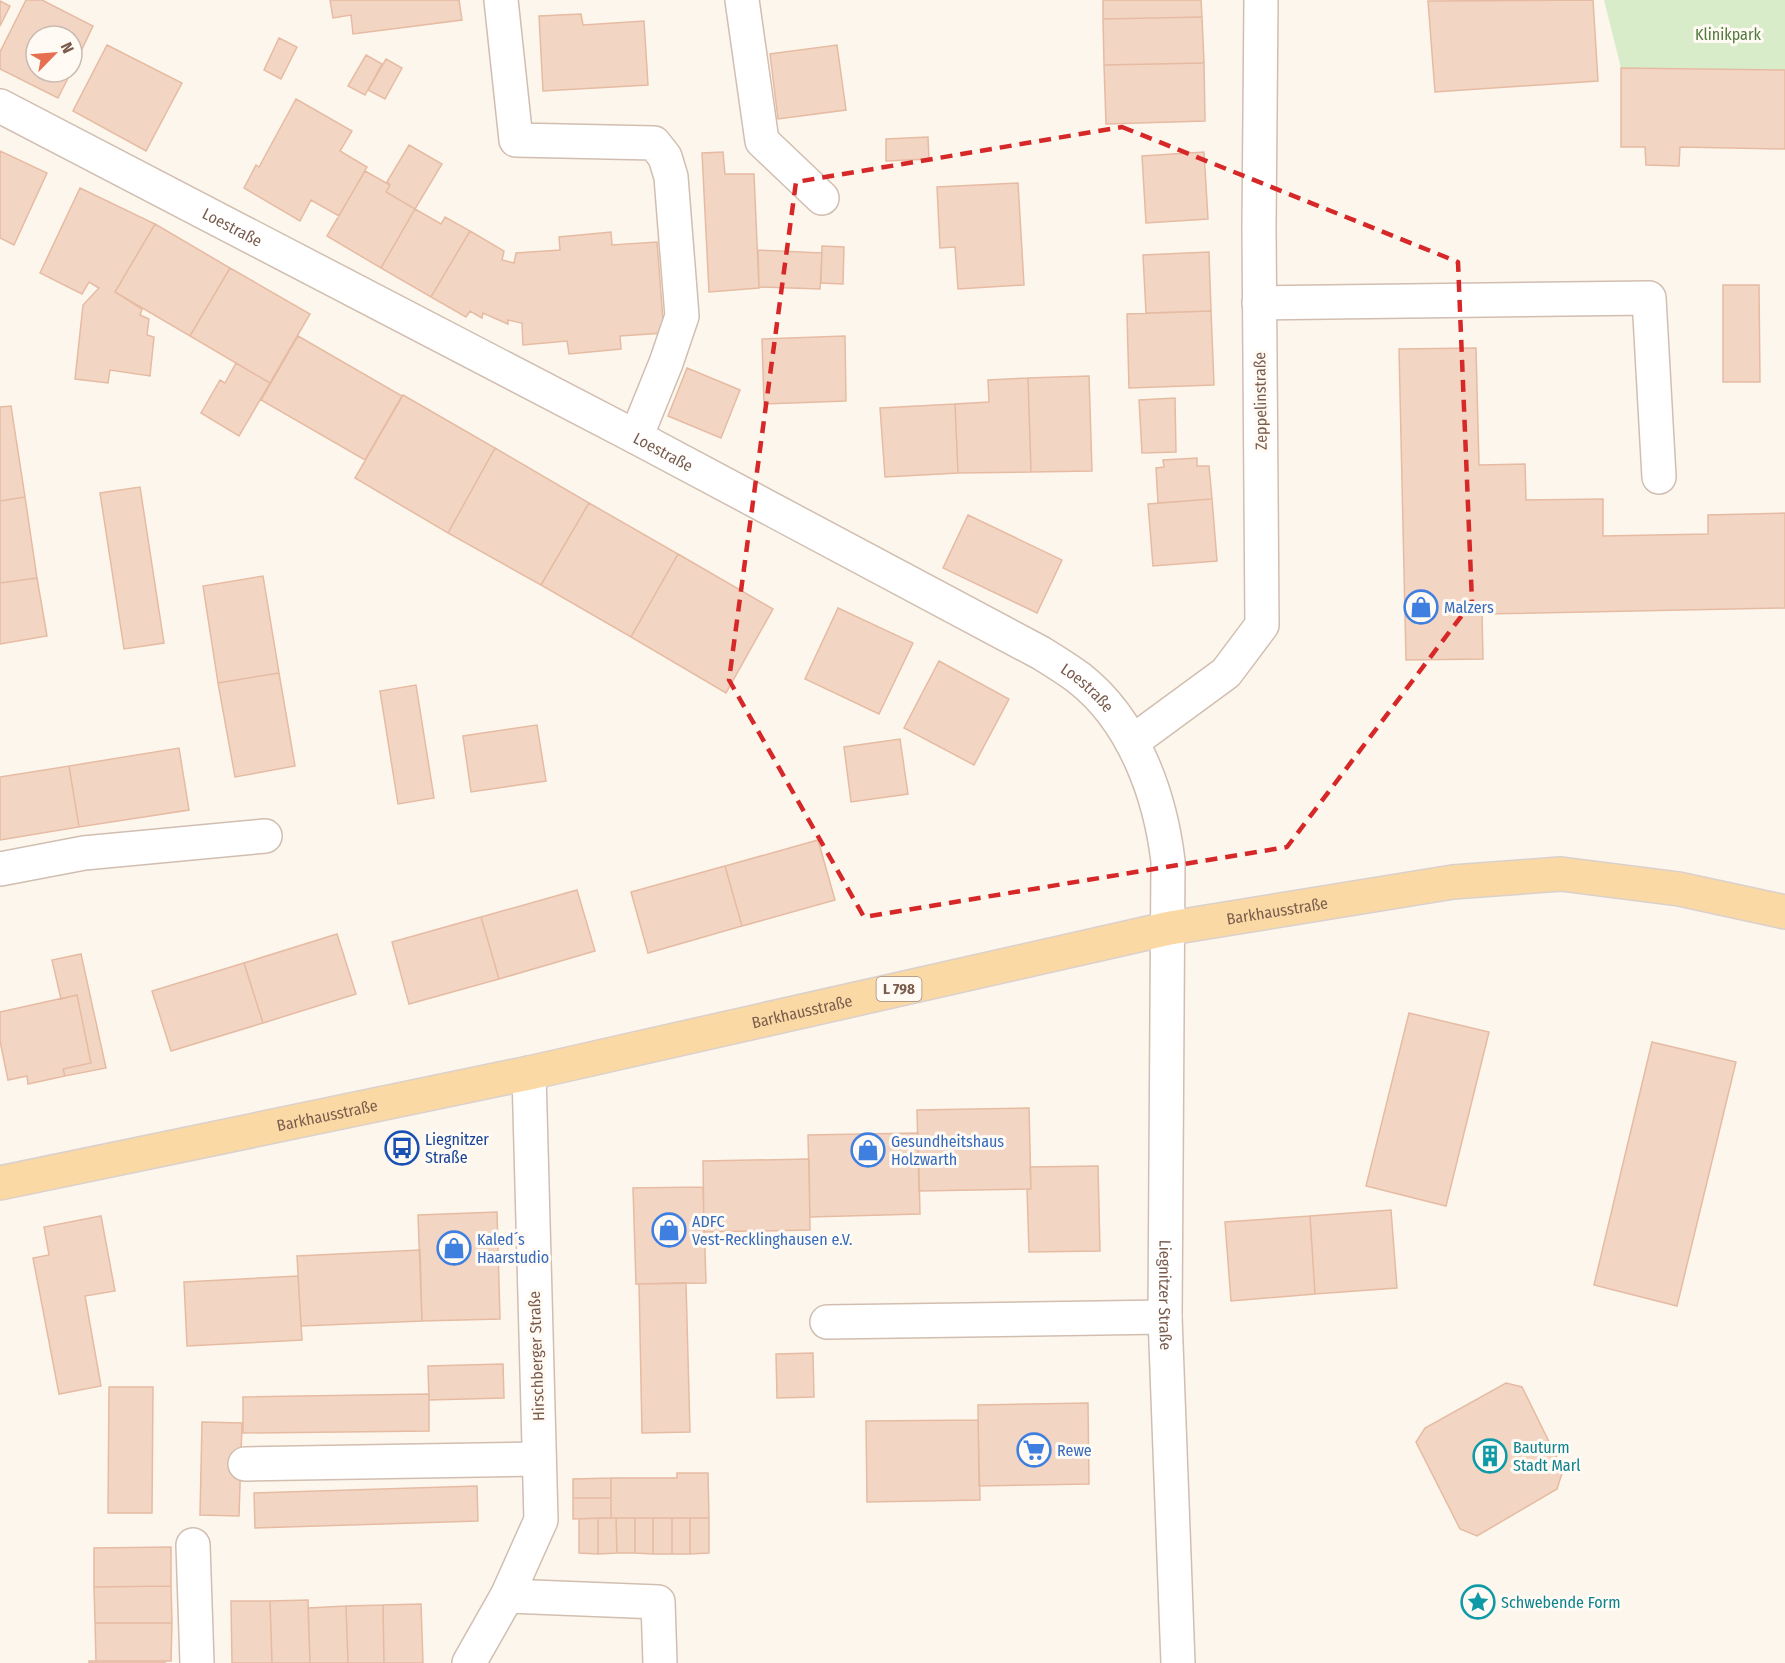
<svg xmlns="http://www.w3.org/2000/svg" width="1785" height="1663" viewBox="0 0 1785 1663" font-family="'Fira Sans Condensed',sans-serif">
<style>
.green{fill:#d8ecc9}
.building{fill:#f3d5c3;stroke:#e6bba3;stroke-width:1.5}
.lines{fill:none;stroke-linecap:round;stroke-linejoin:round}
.minor-casing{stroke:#d1beb0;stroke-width:36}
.major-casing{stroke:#dad1cd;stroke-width:36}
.minor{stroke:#fff;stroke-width:33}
.major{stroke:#fbd9a5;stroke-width:33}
.marked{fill:none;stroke:#d62828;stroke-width:4.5;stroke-dasharray:12 8;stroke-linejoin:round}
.labels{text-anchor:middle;stroke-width:6;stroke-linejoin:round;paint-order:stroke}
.shield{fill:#fffaf3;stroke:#a28b7f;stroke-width:1.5}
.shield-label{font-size:15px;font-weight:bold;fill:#7a5c4d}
.park-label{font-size:16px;fill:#537a41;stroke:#fffaf3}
.street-label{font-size:16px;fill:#7a5c4d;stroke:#fffaf3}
.shop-label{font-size:16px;fill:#366cbe;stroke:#fffaf3;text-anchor:start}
.transit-label{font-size:16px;fill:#164399;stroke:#fffaf3;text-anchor:start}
.culture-label{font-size:16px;fill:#0d838f;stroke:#fffaf3;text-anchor:start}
</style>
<rect width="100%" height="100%" fill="#fdf6ec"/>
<!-- green -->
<path class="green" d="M 1604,0 L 1785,0 L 1785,70 L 1621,68 Z"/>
<!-- building -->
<path class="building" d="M 26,0 L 42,0 L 93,26 L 72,70 L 72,36 L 36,36 L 36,72 L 71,72 L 58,98 L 0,69 L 0,52 Z
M 330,0 L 459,0 L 462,20 L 353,34 L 351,15 L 333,18 Z
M 1103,0 L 1201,0 L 1202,17 L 1103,19 Z
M 1593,0 L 1598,81 L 1435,92 L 1428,1 Z
M 0,1 L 10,6 L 0,26 Z
M 581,14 L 583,25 L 644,21 L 648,85 L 543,91 L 539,16 Z
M 1202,17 L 1204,63 L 1104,65 L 1103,19 Z
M 279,38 L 297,47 L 281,79 L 264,70 Z
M 107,45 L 182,83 L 146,151 L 73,111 Z
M 837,45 L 846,110 L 778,119 L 770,54 Z
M 366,55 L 382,64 L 365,95 L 348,86 Z
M 386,59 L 402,68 L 385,99 L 368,90 Z
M 1204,63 L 1205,121 L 1106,124 L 1104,65 Z
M 1621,68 L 1785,70 L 1785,149 L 1680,147 L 1679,166 L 1646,165 L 1645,147 L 1621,147 Z
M 296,99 L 352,131 L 340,151 L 367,167 L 339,216 L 311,200 L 300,221 L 244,188 L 256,165 L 259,167 Z
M 928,137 L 929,159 L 886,161 L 886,139 Z
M 409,145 L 442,164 L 415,209 L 386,192 L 390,185 L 387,182 Z
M 0,151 L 47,173 L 14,245 L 0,238 Z
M 723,152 L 725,174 L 754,174 L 759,288 L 709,292 L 702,153 Z
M 1204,152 L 1208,219 L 1146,223 L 1142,156 Z
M 365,171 L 390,185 L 386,192 L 415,209 L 381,268 L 327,236 Z
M 1018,183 L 1024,285 L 958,289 L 955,247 L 940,248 L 937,187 Z
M 80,188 L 155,224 L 115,292 L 142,309 L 140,315 L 149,319 L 147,335 L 154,337 L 150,376 L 110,370 L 108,383 L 75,379 L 83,305 L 99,288 L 89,282 L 82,294 L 40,273 Z
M 415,209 L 441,224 L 445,217 L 470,231 L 431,297 L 381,268 Z
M 155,224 L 230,268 L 190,336 L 115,292 Z
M 470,231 L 504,251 L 502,260 L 514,263 L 516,253 L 560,250 L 559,237 L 611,232 L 612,245 L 657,242 L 664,333 L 620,336 L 621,349 L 569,354 L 567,341 L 523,345 L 522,323 L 508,320 L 508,324 L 483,313 L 482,318 L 470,311 L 466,317 L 431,297 Z
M 822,246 L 844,247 L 843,284 L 821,283 Z
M 758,250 L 822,253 L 820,289 L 759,287 Z
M 1209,252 L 1211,311 L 1146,313 L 1143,255 Z
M 230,268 L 310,314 L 270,383 L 190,336 Z
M 1723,285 L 1759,285 L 1760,382 L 1723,382 Z
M 1211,311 L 1214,385 L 1129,388 L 1127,314 Z
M 298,336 L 402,396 L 365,460 L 261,400 Z
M 845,336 L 846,401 L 764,404 L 762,339 Z
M 1476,348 L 1479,465 L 1525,464 L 1526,500 L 1603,499 L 1603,536 L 1708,534 L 1708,515 L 1785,513 L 1785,608 L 1482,614 L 1483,659 L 1406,660 L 1399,349 Z
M 236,363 L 270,383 L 239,436 L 201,413 L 220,380 L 225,383 Z
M 687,368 L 740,390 L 721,438 L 668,416 Z
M 1089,376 L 1092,471 L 1031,472 L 1028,378 Z
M 1028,378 L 1031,472 L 958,473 L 955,404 L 989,402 L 988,380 Z
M 403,395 L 495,448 L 448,533 L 355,478 Z
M 1175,398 L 1176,452 L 1142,453 L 1139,400 Z
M 955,404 L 958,473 L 885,477 L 880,408 Z
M 11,406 L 25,497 L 0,501 L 0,407 Z
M 495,448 L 589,503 L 541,585 L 448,533 Z
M 1197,458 L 1197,466 L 1209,466 L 1212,499 L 1158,503 L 1156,468 L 1164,467 L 1163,460 Z
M 140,487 L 164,643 L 124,649 L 100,493 Z
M 25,497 L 37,578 L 0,583 L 0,501 Z
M 1212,499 L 1217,561 L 1153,566 L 1148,504 Z
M 589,503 L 678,554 L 631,637 L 541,585 Z
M 968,515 L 1062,560 L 1037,613 L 943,568 Z
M 678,554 L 773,609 L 726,693 L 631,637 Z
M 263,576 L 279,673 L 218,683 L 203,586 Z
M 37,578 L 47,636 L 0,644 L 0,583 Z
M 838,608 L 913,643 L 879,714 L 805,679 Z
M 939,661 L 1009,699 L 974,765 L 904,728 Z
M 279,673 L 295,766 L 235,777 L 218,683 Z
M 416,685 L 434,798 L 398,804 L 380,691 Z
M 537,725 L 546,781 L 471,792 L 463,736 Z
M 900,739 L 908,794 L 851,802 L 844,747 Z
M 179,748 L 189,810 L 79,827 L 69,766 Z
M 69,766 L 79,827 L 0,840 L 0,777 Z
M 818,840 L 835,900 L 742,926 L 725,866 Z
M 725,866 L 742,926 L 648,953 L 631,892 Z
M 577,890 L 595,951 L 499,979 L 481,917 Z
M 481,917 L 499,979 L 409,1004 L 392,942 Z
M 337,934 L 356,994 L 263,1023 L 244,963 Z
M 81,954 L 106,1068 L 65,1076 L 63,1069 L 91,1063 L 77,995 L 61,999 L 52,960 Z
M 244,963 L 263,1023 L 171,1051 L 152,991 Z
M 77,995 L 91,1063 L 63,1069 L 65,1076 L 28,1084 L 27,1076 L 8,1080 L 0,1041 L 0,1012 Z
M 1409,1013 L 1489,1032 L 1446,1206 L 1366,1186 Z
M 1652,1042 L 1736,1062 L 1677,1306 L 1594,1285 Z
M 1029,1108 L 1031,1189 L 919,1191 L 917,1110 Z
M 918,1133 L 920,1214 L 810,1217 L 808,1135 Z
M 809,1159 L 810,1230 L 704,1232 L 703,1161 Z
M 1098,1166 L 1100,1251 L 1029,1252 L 1027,1189 L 1031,1189 L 1030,1167 Z
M 703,1187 L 706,1283 L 636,1284 L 633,1188 Z
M 1391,1210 L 1397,1288 L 1315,1294 L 1310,1216 Z
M 497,1212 L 500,1319 L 422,1321 L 418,1215 Z
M 101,1216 L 115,1291 L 85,1296 L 101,1386 L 59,1394 L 33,1258 L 49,1255 L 44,1227 Z
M 1310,1216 L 1315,1294 L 1231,1301 L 1225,1222 Z
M 420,1250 L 422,1321 L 301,1326 L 297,1256 Z
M 298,1276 L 302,1340 L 187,1346 L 184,1282 Z
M 686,1283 L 690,1432 L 642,1433 L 639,1284 Z
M 813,1353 L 814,1397 L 777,1398 L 776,1354 Z
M 503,1364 L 504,1398 L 429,1400 L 428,1366 Z
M 1506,1383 L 1522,1387 L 1563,1470 L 1557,1489 L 1477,1536 L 1460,1529 L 1416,1442 L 1425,1428 Z
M 109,1387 L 153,1387 L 152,1513 L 108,1513 Z
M 429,1394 L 429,1431 L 243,1433 L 243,1397 Z
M 1088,1403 L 1089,1484 L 979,1486 L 978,1405 Z
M 978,1420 L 980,1500 L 867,1502 L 866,1421 Z
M 202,1422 L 242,1423 L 239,1516 L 200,1515 Z
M 677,1473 L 708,1473 L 709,1518 L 611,1518 L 611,1478 L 677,1478 Z
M 611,1478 L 611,1498 L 573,1498 L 573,1479 Z
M 477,1486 L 478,1521 L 255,1528 L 254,1493 Z
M 573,1498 L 611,1498 L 611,1518 L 573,1519 Z
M 598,1518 L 598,1554 L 579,1553 L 579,1519 Z
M 598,1518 L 616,1518 L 617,1553 L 598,1554 Z
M 616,1518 L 635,1518 L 635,1553 L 617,1553 Z
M 635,1518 L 653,1518 L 653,1554 L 635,1553 Z
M 653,1518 L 672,1518 L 672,1554 L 653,1554 Z
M 672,1518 L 690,1518 L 690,1554 L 672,1554 Z
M 690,1518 L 709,1518 L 709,1553 L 690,1554 Z
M 171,1547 L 171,1586 L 94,1587 L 94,1548 Z
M 171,1586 L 172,1623 L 95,1623 L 94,1587 Z
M 308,1600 L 310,1663 L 272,1663 L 270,1601 Z
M 231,1601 L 270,1601 L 272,1663 L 232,1663 Z
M 421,1604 L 423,1663 L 384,1663 L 383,1605 Z
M 383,1605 L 384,1663 L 348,1663 L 346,1606 Z
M 346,1606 L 348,1663 L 310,1663 L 308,1608 Z
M 95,1623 L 172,1623 L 171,1661 L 96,1661 Z
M 89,1661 L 165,1661 L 165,1663 L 89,1663 Z"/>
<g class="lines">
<!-- minor casing -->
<g class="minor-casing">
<g id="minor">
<path d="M 501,0 L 516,140 L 654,143 L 665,157 L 671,177 L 682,316 L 666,363 L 636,437"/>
<path d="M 742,0 L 762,141 L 822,198"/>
<path id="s1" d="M 0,106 L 636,437 L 1041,653 C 1054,661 1067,669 1079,678 C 1134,721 1160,795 1168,861 L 1165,1317 L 1178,1663"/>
<path d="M 1259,303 L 1649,298 L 1659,477"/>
<path d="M 1132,742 L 1226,673 L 1262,625 L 1259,227 L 1261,0"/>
<path d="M 0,869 L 84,853 L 265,836"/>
<path d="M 827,1322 L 1165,1317"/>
<path d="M 245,1464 L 539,1459"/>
<path d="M 193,1545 L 197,1663"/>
<path d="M 507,1596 L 658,1602 L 660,1663"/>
<path d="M 469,1663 L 507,1596 L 541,1520 L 529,1073"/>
</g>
</g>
<!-- major casing -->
<g class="major-casing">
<g id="major">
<path id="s2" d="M 0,1183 L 529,1073 L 1170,928 L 1453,882 L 1561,874 L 1679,889 L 1785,912"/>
</g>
</g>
<!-- minor -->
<use href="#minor" class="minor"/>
<!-- major -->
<use href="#major" class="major"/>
</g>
<!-- marked area -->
<path class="marked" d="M 1122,127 L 1458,262 L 1472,602 L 1287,847 L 864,917 L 729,680 L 796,182 Z"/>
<!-- icons -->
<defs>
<g id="shop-ring" transform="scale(1.725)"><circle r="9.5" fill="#fffaf3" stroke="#3f7fe0" stroke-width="1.5"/><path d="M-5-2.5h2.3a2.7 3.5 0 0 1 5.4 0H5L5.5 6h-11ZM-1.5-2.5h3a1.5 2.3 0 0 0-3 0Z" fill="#3f7fe0"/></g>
<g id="bus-ring" transform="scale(1.725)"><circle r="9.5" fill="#fffaf3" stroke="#1a4fb4" stroke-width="1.5"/><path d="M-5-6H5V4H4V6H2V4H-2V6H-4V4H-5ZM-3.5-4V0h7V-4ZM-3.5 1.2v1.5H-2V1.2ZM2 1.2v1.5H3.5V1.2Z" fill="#1a4fb4"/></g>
<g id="supermarket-ring" transform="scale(1.725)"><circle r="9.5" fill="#fffaf3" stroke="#3f7fe0" stroke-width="1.5"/><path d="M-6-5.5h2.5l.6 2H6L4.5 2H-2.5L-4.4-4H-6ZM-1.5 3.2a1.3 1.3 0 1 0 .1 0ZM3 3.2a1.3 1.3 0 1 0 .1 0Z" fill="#3f7fe0"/></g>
<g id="building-ring" transform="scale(1.725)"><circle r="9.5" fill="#fffaf3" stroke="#0f9aa8" stroke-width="1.5"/><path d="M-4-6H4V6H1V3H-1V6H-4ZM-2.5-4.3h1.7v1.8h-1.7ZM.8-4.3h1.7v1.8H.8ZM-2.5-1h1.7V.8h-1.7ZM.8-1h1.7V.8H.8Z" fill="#0f9aa8"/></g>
<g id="sight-ring" transform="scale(1.725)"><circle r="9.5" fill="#fffaf3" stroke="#0f9aa8" stroke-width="1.5"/><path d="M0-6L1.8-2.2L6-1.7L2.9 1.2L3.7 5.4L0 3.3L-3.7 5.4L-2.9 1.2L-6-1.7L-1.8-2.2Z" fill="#0f9aa8"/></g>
</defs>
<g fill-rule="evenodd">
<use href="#shop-ring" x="1421" y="607"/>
<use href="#bus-ring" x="402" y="1148"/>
<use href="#shop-ring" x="868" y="1150"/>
<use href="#shop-ring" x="669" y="1230"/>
<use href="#shop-ring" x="454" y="1248"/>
<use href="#supermarket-ring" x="1034" y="1450"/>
<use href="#building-ring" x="1490" y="1456"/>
<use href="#sight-ring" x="1478" y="1602"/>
</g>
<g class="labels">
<!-- shield labels -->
<rect class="shield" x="876.5" y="977" width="45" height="24" rx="4.5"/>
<g class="shield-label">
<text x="899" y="994">L 798</text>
</g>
<!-- park labels -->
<g class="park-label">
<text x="1728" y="40">Klinikpark</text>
</g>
<!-- street labels -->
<g class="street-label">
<text dy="6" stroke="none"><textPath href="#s1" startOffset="262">Loestraße</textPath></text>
<text transform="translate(1260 401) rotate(-91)" y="6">Zeppelinstraße</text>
<text dy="6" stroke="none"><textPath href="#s1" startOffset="748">Loestraße</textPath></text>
<text dy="6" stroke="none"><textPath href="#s1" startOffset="1234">Loestraße</textPath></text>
<text dy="6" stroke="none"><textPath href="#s2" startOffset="1306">Barkhausstraße</textPath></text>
<text dy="6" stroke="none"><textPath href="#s2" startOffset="820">Barkhausstraße</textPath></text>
<text dy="6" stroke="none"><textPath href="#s2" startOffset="334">Barkhausstraße</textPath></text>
<text dy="6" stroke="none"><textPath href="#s1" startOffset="1864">Liegnitzer Straße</textPath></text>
<text transform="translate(536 1356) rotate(-92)" y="6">Hirschberger Straße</text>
</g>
<!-- shop labels -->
<g class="shop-label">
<text x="1444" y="613">Malzers</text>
<text x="891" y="1147">Gesundheitshaus<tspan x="891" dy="18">Holzwarth</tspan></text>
<text x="692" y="1227">ADFC<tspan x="692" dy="18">Vest-Recklinghausen e.V.</tspan></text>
<text x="477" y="1245">Kaled´s<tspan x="477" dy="18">Haarstudio</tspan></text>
<text x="1057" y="1456">Rewe</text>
</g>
<!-- transit labels -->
<g class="transit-label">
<text x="425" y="1145">Liegnitzer<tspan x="425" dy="18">Straße</tspan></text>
</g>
<!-- culture labels -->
<g class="culture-label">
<text x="1513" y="1453">Bauturm<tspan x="1513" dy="18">Stadt Marl</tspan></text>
<text x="1501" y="1608">Schwebende Form</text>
</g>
</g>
<!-- north arrow -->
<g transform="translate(54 54) rotate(65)"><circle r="28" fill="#fffaf3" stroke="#cabbb1" stroke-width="1.5"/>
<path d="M0-4.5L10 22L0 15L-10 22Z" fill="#e76f51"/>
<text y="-9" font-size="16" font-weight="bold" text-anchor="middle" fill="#7a5c4d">N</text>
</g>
</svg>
